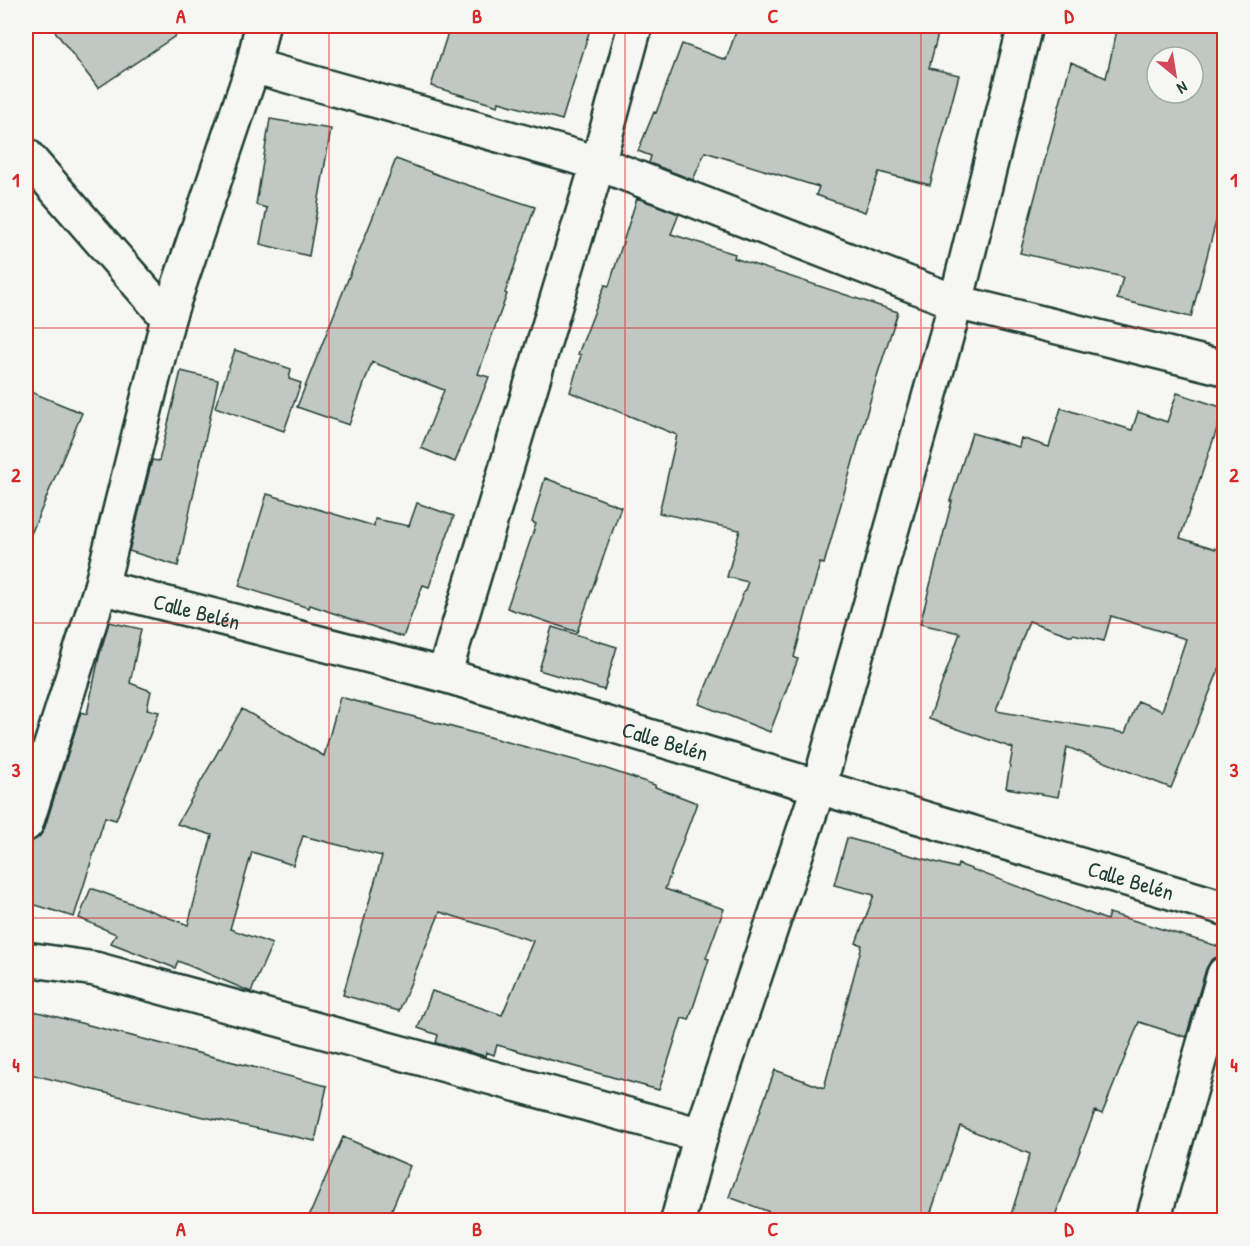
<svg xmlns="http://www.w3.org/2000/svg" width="1250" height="1246" viewBox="0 0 1250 1246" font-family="'Patrick Hand',sans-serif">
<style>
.building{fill:#c1c8c3;stroke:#1f3d34;stroke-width:1.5;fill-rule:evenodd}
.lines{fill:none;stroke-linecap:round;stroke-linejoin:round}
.minor-casing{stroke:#1f3d34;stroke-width:38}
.primary-casing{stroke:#1f3d34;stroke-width:38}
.minor{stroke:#f6f6f2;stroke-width:33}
.primary{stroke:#f6f6f2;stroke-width:33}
.grid{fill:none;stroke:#d62828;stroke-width:1.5;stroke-opacity:0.55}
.labels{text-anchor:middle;stroke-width:4.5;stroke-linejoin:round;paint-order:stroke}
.street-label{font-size:22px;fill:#1f3d34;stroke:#f6f6f2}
.neatline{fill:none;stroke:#d62828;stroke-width:2}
.grid-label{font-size:20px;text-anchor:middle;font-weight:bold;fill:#d62828}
</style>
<rect width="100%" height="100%" fill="#f6f6f2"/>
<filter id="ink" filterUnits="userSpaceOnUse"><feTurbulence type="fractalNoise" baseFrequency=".0167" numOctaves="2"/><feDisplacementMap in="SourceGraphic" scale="12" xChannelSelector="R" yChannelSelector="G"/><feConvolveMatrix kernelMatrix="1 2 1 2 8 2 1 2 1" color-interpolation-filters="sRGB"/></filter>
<g filter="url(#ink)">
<!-- building -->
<path class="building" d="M 51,26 L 190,26 L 98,88 Z
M 450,26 L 591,26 L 562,120 L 499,102 L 498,106 L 431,86 Z
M 738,26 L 940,26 L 929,68 L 959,75 L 930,185 L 879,172 L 865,212 L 816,195 L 819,187 L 705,152 L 693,180 L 649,163 L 651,156 L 638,151 L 654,112 L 656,113 L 682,44 L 726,60 Z
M 1118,26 L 1224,26 L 1224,191 L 1191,317 L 1117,299 L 1123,277 L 1020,253 L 1071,62 L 1106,78 ZM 1157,57 L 1193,57 L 1193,93 L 1157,93 Z
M 270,119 L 331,129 L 309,256 L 260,244 L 267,208 L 256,205 Z
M 396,159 L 449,179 L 535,207 L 505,293 L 507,294 L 478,374 L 489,377 L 455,462 L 421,448 L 444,390 L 372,362 L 349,425 L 297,407 Z
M 637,198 L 679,214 L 671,234 L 735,254 L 734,258 L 898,312 L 878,373 L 824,564 L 820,563 L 794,657 L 798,659 L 770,732 L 699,704 L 748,582 L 727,577 L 740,530 L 659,513 L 677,435 L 570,392 L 581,355 L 578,354 L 605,285 L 609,286 Z
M 235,350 L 291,369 L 289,379 L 301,383 L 284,431 L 215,407 Z
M 181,371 L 218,380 L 178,566 L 129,551 L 152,460 L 159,461 Z
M 26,390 L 82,413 L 26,546 Z
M 1177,393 L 1224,408 L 1180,538 L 1216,549 L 1218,545 L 1224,546 L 1224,657 L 1171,788 L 1067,747 L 1058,797 L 1006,788 L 1013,748 L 929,719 L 960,633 L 920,624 L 952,501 L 950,501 L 972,433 L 1019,447 L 1021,438 L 1049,447 L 1061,408 L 1132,430 L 1138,412 L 1167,422 ZM 1111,616 L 1186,639 L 1162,711 L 1138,701 L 1125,733 L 996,711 L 1029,621 L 1072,636 L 1073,634 L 1104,641 Z
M 545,478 L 621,507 L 577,632 L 507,608 L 536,524 L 532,522 Z
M 267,494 L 374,526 L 375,519 L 409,526 L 417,503 L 454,516 L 429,587 L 423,585 L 403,637 L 310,605 L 309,608 L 239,586 Z
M 109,622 L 141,629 L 130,683 L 151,691 L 147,709 L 159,712 L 116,820 L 105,817 L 74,917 L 26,902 L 26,861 L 32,841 L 39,837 L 44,830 L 81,712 L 87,714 L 99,657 Z
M 552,627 L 617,647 L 604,690 L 539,670 Z
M 340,697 L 604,768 L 655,785 L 655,787 L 697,803 L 665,889 L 724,909 L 706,958 L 709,959 L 689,1020 L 682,1018 L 659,1090 L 497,1045 L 494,1055 L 486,1052 L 485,1056 L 436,1043 L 438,1035 L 418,1028 L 432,991 L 502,1015 L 533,941 L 440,912 L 399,1011 L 343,995 L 382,856 L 303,836 L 293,865 L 252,852 L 230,929 L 272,944 L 251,992 L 178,961 L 175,968 L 111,943 L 116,934 L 79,918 L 91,888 L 188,925 L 212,835 L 177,824 L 242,709 L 324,756 Z
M 847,838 L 957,868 L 958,864 L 1107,920 L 1109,913 L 1224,948 L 1224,956 L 1219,956 L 1211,960 L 1206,969 L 1186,1037 L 1139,1022 L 1102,1114 L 1095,1111 L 1053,1221 L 1009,1221 L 1030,1154 L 960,1126 L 928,1221 L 794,1221 L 729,1197 L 775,1070 L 824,1088 L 862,945 L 856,943 L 874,895 L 834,885 Z
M 26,1009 L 327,1086 L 315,1141 L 186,1113 L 26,1073 Z
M 343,1137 L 410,1166 L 387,1221 L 307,1221 Z"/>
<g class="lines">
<!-- minor casing -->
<g class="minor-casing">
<g id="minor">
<path d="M 253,66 L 598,163 L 956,302 L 1224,368"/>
<path d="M 26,155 L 168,318"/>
<path id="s1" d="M 101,587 L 444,675 L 1224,908"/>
<path d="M 444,675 L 598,163 L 635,26"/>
<path d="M 26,824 L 101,587 L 168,318 L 253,66 L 262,26"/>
<path d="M 26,959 L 95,969 L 701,1135"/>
<path d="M 1153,1220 L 1224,974"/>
</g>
</g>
<!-- primary casing -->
<g class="primary-casing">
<path id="primary" d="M 678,1220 L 701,1135 L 819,786 L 956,302 L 1025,26"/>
</g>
<!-- minor -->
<use href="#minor" class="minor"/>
<!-- primary -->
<use href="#primary" class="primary"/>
</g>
</g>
<!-- grid -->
<path class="grid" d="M 329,26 L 329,1220M 625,26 L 625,1220M 921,26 L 921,1220M 26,328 L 1224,328M 26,623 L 1224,623M 26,918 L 1224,918"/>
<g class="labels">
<!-- street labels -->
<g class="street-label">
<text dy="8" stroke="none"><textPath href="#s1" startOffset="99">Calle Belén</textPath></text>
<text dy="8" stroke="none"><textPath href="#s1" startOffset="585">Calle Belén</textPath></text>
<text dy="8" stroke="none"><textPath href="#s1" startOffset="1071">Calle Belén</textPath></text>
</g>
</g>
<!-- margin -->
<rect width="1250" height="1246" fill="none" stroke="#f6f6f2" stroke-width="66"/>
<!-- north arrow -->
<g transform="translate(1175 75) rotate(150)"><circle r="28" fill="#f6f6f2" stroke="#a0aca6" stroke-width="1.5"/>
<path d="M0-4.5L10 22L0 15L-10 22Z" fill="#d1495b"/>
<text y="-9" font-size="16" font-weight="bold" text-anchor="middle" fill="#1f3d34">N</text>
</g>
<rect x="33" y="33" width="1184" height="1180" class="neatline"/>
<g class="grid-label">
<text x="181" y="23">A</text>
<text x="477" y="23">B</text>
<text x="773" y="23">C</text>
<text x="1069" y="23">D</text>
<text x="16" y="187">1</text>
<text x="1234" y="187">1</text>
<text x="16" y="482">2</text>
<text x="1234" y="482">2</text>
<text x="16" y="777">3</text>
<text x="1234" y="777">3</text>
<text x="16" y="1072">4</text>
<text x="1234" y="1072">4</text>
<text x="181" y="1236">A</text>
<text x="477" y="1236">B</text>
<text x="773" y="1236">C</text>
<text x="1069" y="1236">D</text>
</g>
</svg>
